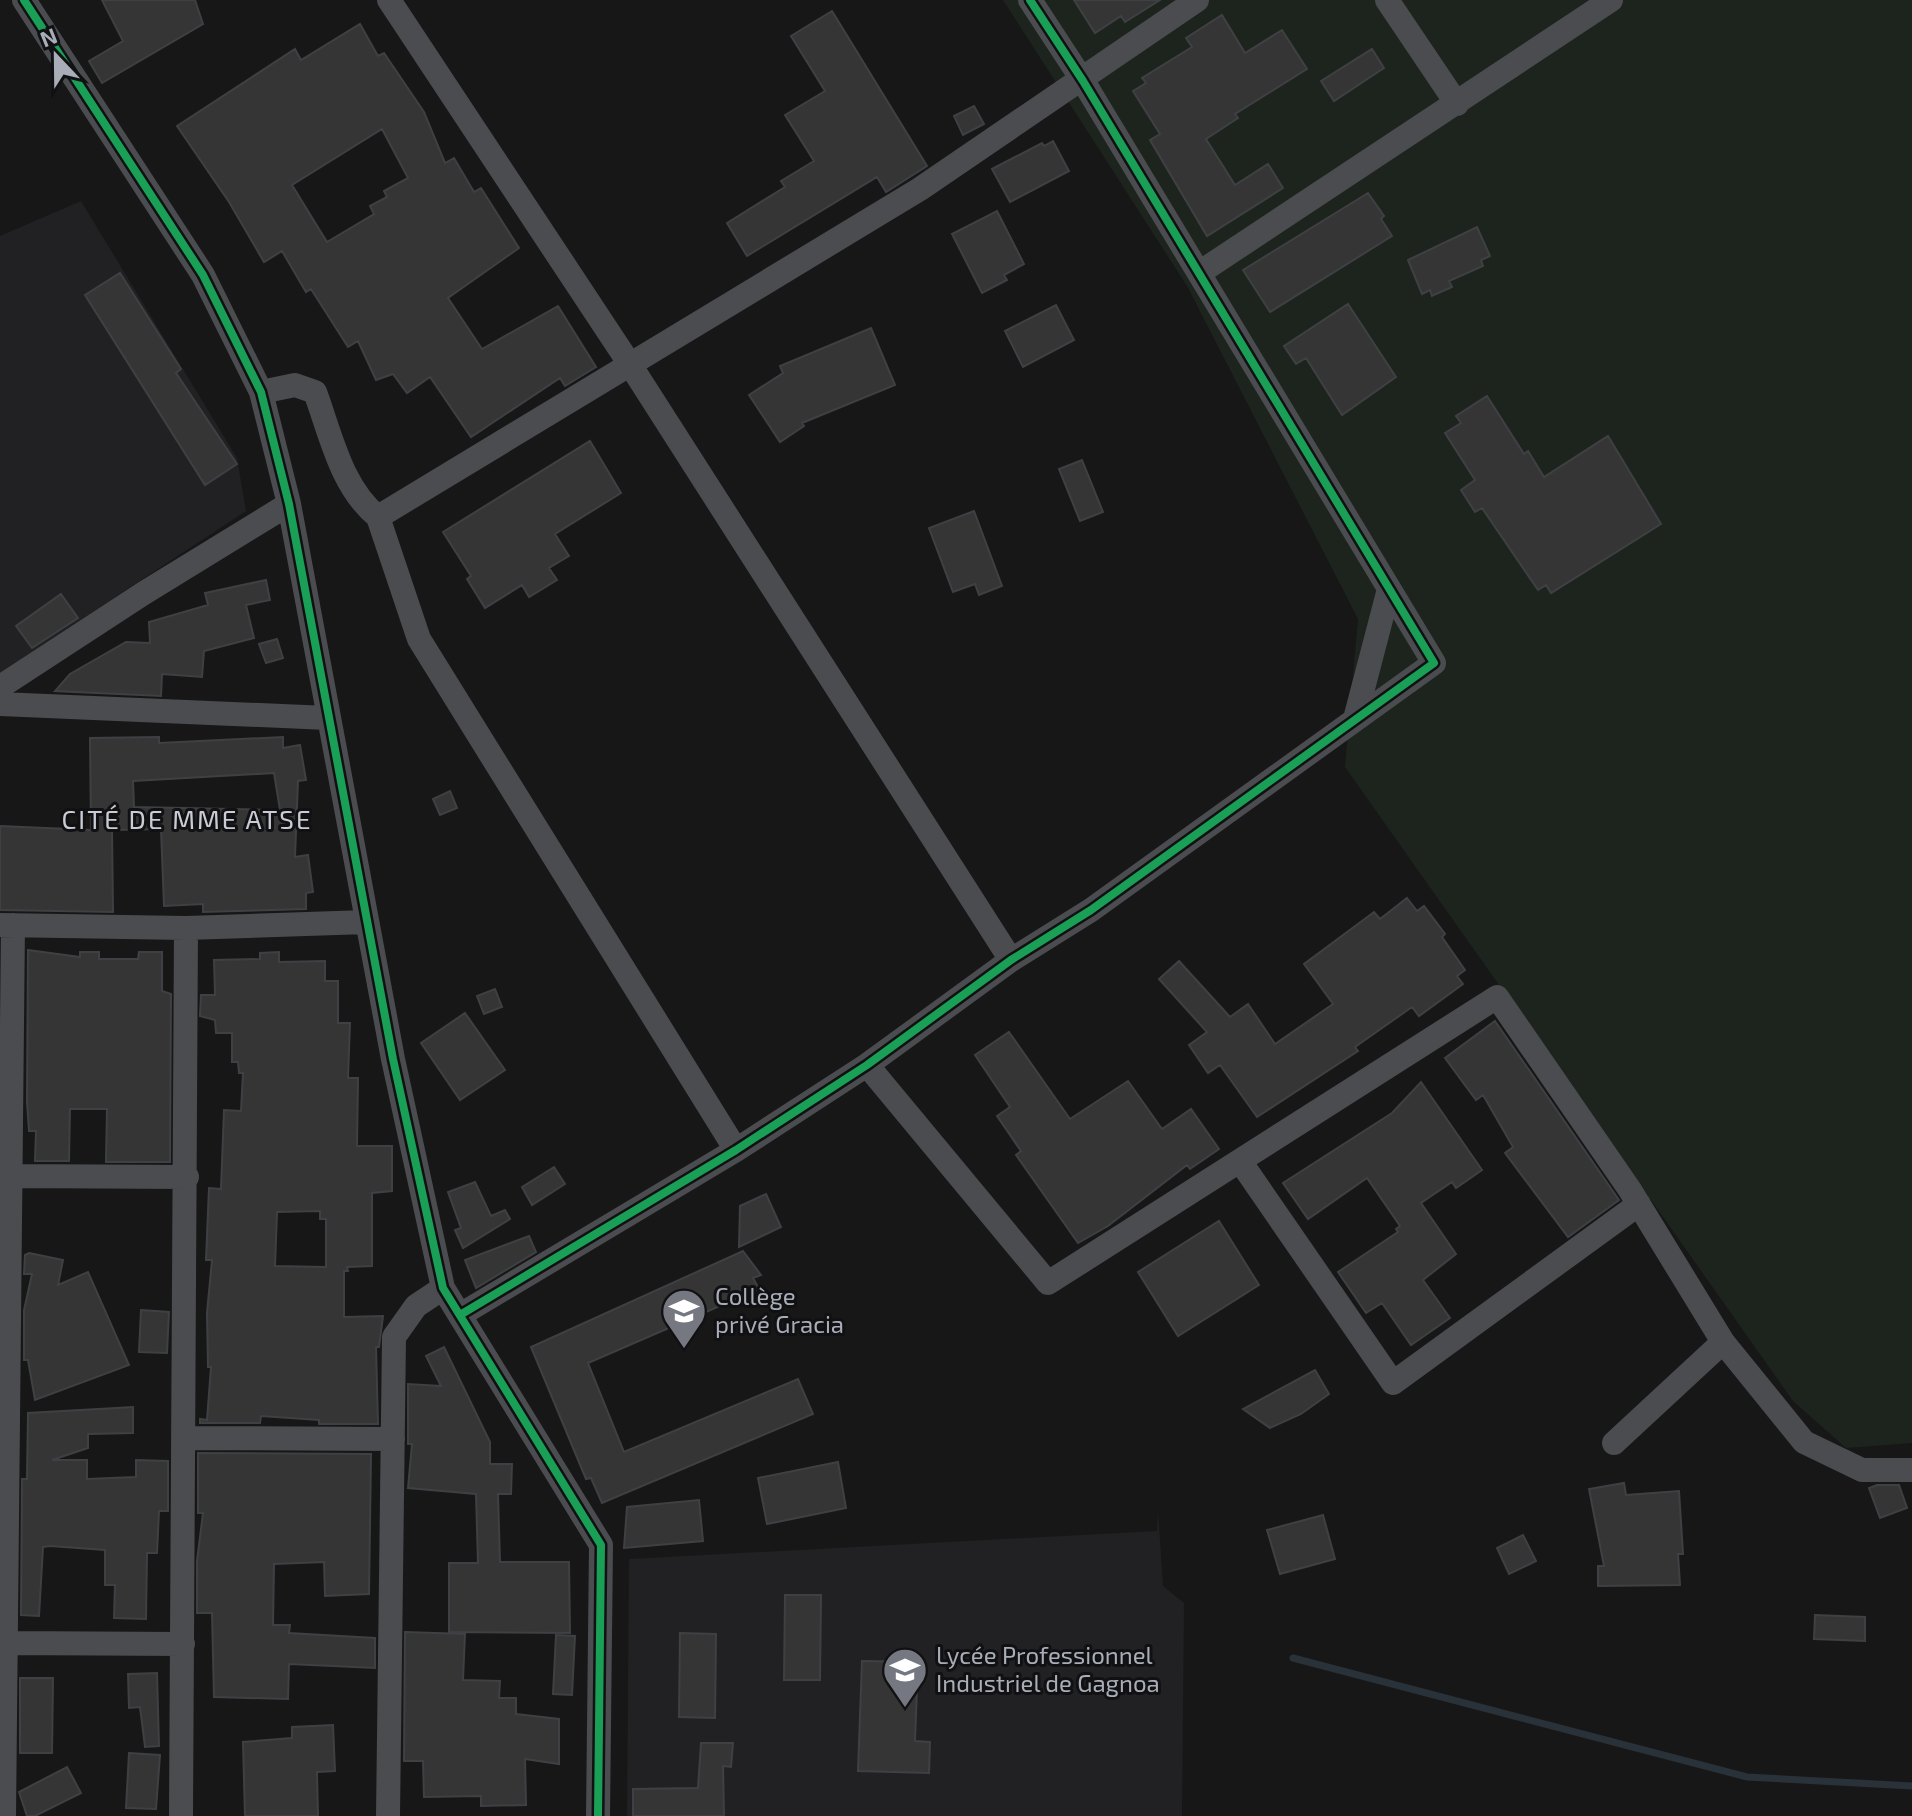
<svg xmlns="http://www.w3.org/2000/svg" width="1912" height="1816" viewBox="0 0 1912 1816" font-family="'Exo 2',sans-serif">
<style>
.built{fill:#212123}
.green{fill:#1d241e}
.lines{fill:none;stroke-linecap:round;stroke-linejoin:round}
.stream{stroke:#2a3239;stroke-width:7}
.building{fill:#353536;stroke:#3f4043;stroke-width:2;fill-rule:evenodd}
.minor{stroke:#4b4c50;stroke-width:24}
.cycleway-casing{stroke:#111113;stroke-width:13}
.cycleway{stroke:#1a9f57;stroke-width:8}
.labels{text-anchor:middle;stroke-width:6;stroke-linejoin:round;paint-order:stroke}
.poi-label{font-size:24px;fill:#a8adb8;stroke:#111113;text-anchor:start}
.neighbourhood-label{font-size:26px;letter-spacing:2px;fill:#c9ccd4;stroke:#111113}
</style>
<rect width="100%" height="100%" fill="#171717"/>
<!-- built -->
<path class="built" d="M 81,201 L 237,458 L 246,511 L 0,673 L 0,236 Z
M 1158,1511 L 1163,1586 L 1184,1603 L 1182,1816 L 627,1816 L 629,1559 L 1157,1531 Z"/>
<!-- green -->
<path class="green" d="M 1003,0 L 1912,0 L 1912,1443 L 1846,1448 L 1793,1401 L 1345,767 L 1358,619 L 1187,286 Z"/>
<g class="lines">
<!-- stream -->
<path class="stream" d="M 1293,1658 L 1747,1777 L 1912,1786"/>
</g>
<!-- building -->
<path class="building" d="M 102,0 L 195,0 L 203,24 L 102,83 L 89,61 L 123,41 Z
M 1074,0 L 1160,0 L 1125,22 L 1121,16 L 1095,33 Z
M 832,11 L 927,166 L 886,192 L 877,177 L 747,256 L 727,223 L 785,187 L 781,181 L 814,161 L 785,115 L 825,91 L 791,36 Z
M 1222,15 L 1245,53 L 1282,30 L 1307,69 L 1235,114 L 1238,118 L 1206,139 L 1235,185 L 1268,164 L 1283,188 L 1207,236 L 1150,140 L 1160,134 L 1133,91 L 1146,83 L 1142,78 L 1192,47 L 1186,38 Z
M 360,24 L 378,56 L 384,53 L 424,112 L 445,163 L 454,158 L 474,192 L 481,188 L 519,248 L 448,298 L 482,349 L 558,306 L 596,367 L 565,386 L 560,378 L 471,437 L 430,377 L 407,393 L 393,374 L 376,380 L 358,341 L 348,347 L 311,289 L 306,292 L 282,251 L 264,262 L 229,202 L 177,126 L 295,49 L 301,60 ZM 382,129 L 408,178 L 384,191 L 387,197 L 370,206 L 374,214 L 327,242 L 292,185 Z
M 1372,49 L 1384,68 L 1334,101 L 1321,81 Z
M 974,106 L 984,124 L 963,135 L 954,116 Z
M 1053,141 L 1069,171 L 1010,202 L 992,169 L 1042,143 L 1044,146 Z
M 1368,193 L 1384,216 L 1381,219 L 1392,236 L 1270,312 L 1243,270 Z
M 997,211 L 1024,264 L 1004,275 L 1007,280 L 982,293 L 952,234 Z
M 1477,227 L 1490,256 L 1481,260 L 1483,266 L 1449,281 L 1452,287 L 1432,296 L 1430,290 L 1422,294 L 1408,260 Z
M 120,273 L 181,369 L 176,373 L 237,464 L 205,485 L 85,295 Z
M 1348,304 L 1396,377 L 1342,415 L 1306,358 L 1296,364 L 1284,346 Z
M 1056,305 L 1074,340 L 1023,367 L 1005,331 Z
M 871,328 L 895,385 L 802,423 L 804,426 L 780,442 L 749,395 L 783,373 L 780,366 Z
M 1487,396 L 1524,454 L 1528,451 L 1544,477 L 1608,436 L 1661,524 L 1551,593 L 1546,585 L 1538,590 L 1482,508 L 1475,512 L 1461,490 L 1475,480 L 1445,433 L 1461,423 L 1456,416 Z
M 590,441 L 621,493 L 555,534 L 569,556 L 549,568 L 557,580 L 529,597 L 522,585 L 485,608 L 467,579 L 471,576 L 443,532 Z
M 1082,460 L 1103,512 L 1080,521 L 1059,469 Z
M 974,511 L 1002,586 L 979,595 L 975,584 L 953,592 L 929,528 Z
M 266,580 L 270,600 L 246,605 L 254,638 L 204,651 L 202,677 L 162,674 L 161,696 L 55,691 L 70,674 L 126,642 L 150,643 L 149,622 L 208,605 L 205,593 Z
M 61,594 L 78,618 L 32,648 L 16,626 Z
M 277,639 L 283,658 L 266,663 L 259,644 Z
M 159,737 L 159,743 L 283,737 L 283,748 L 300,745 L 306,780 L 298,781 L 295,857 L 308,855 L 313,892 L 306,893 L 306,909 L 203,912 L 203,904 L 164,906 L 161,829 L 112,830 L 113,912 L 0,910 L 0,826 L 91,830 L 90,738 ZM 274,773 L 280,810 L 134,807 L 133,781 Z
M 450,791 L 457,808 L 440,815 L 433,799 Z
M 1407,898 L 1417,911 L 1424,906 L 1445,934 L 1442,937 L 1465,970 L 1457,976 L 1463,984 L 1419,1016 L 1412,1007 L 1355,1047 L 1358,1051 L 1257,1117 L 1220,1065 L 1208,1073 L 1189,1045 L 1207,1032 L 1159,979 L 1179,961 L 1230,1017 L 1248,1004 L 1275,1044 L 1333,1004 L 1304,964 L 1374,912 L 1380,919 Z
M 28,950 L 80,957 L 80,952 L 99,952 L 99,959 L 138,959 L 139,952 L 162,952 L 162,991 L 171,994 L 170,1162 L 106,1162 L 107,1109 L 70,1109 L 69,1161 L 35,1161 L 36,1131 L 29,1131 L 27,1102 Z
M 279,952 L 279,962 L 325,961 L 325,981 L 338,981 L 338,1023 L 350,1023 L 348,1078 L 358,1078 L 357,1146 L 392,1146 L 392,1191 L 372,1193 L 372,1266 L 347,1267 L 348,1271 L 344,1271 L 344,1317 L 383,1316 L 379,1347 L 376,1347 L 378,1424 L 319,1424 L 319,1420 L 261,1416 L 260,1423 L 200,1423 L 200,1419 L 207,1420 L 211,1367 L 208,1367 L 207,1313 L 212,1260 L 206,1260 L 209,1188 L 221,1189 L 224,1110 L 241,1111 L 243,1073 L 239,1073 L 238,1062 L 232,1062 L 232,1033 L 216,1033 L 215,1020 L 200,1016 L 201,995 L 215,995 L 214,960 L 260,959 L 260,953 ZM 320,1211 L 320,1219 L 326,1219 L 326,1267 L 275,1266 L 277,1212 Z
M 495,989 L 502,1007 L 484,1014 L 477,996 Z
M 465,1013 L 505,1070 L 460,1100 L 421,1043 Z
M 1495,1021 L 1619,1200 L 1568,1237 L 1505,1153 L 1513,1147 L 1483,1095 L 1476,1100 L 1445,1058 Z
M 1009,1032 L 1070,1119 L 1128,1081 L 1162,1129 L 1191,1109 L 1219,1149 L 1190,1169 L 1187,1165 L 1108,1226 L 1078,1243 L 1016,1155 L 1021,1151 L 997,1116 L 1010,1107 L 975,1055 Z
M 1421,1082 L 1482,1170 L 1456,1188 L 1452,1182 L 1421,1203 L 1456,1254 L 1423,1280 L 1450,1318 L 1411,1345 L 1382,1303 L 1366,1313 L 1338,1272 L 1398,1232 L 1396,1229 L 1400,1226 L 1367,1178 L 1308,1219 L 1283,1183 L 1392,1113 Z
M 554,1167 L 565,1184 L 532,1205 L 522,1187 Z
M 475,1182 L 491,1216 L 505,1210 L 510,1219 L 463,1248 L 455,1230 L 461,1228 L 448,1192 Z
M 766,1194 L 781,1227 L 739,1247 L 740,1206 Z
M 1219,1221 L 1259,1285 L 1178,1336 L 1138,1272 Z
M 529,1236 L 536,1252 L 476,1288 L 465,1260 Z
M 743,1251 L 761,1275 L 753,1278 L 759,1289 L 588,1363 L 624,1452 L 798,1379 L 813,1414 L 602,1503 L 591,1478 L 586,1479 L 531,1347 Z
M 29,1253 L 63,1260 L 58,1285 L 88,1272 L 129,1365 L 35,1400 L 28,1360 L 24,1360 L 24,1310 L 32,1274 L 24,1274 L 25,1255 Z
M 141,1310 L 169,1312 L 167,1353 L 139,1352 Z
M 444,1347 L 490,1442 L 490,1464 L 512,1464 L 511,1494 L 498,1494 L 500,1562 L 569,1562 L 570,1633 L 449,1632 L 449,1563 L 478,1563 L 476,1494 L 408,1488 L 412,1444 L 408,1444 L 408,1384 L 441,1386 L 426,1356 Z
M 1315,1370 L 1329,1394 L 1301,1414 L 1270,1428 L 1243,1409 Z
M 133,1407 L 133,1433 L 88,1434 L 88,1448 L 52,1460 L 87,1460 L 87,1479 L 136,1477 L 136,1460 L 168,1461 L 168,1511 L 159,1511 L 157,1553 L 147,1553 L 146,1619 L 114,1618 L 115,1585 L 105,1585 L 105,1550 L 50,1546 L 43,1547 L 39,1616 L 21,1615 L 22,1479 L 27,1479 L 28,1413 Z
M 198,1453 L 371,1454 L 369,1594 L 325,1596 L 324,1562 L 274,1564 L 273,1625 L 290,1625 L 289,1633 L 375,1638 L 375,1668 L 289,1664 L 288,1699 L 214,1697 L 212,1613 L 197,1613 L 197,1561 L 203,1513 L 198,1513 Z
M 838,1462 L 846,1508 L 767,1524 L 758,1478 Z
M 1624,1483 L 1626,1495 L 1679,1491 L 1683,1554 L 1678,1554 L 1680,1585 L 1598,1586 L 1598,1566 L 1604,1566 L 1589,1489 Z
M 1877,1485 L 1899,1485 L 1907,1508 L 1880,1518 L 1869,1488 Z
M 699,1500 L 703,1541 L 624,1548 L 627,1507 Z
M 1323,1515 L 1335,1559 L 1280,1574 L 1267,1530 Z
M 1523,1535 L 1536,1561 L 1509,1574 L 1497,1548 Z
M 785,1595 L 821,1595 L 820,1680 L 784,1680 Z
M 1815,1615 L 1865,1617 L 1865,1641 L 1814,1639 Z
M 405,1632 L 465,1634 L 463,1680 L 500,1681 L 499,1698 L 516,1698 L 516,1714 L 559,1719 L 559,1764 L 525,1759 L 526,1805 L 481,1806 L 481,1796 L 424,1797 L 423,1761 L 404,1761 Z
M 680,1633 L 716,1634 L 715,1718 L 679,1717 Z
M 556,1635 L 575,1636 L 572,1695 L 553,1694 Z
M 862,1661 L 918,1662 L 915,1741 L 930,1742 L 929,1773 L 858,1771 Z
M 157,1673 L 159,1746 L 145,1747 L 140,1707 L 129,1708 L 128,1674 Z
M 20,1678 L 53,1678 L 52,1753 L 20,1753 Z
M 333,1725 L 335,1771 L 317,1772 L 318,1816 L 245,1816 L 243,1742 L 292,1738 L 292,1727 Z
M 701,1743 L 733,1743 L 731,1767 L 723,1766 L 724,1816 L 633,1816 L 633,1789 L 698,1788 Z
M 129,1753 L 160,1755 L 156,1809 L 126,1808 Z
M 67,1767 L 81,1793 L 35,1816 L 27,1816 L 19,1792 Z"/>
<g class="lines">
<!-- minor -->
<path class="minor" d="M 24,0 L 203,275 L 261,392 L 289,504 L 393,1059 L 443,1288 L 601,1545 L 598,1816
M 389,0 L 631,366 L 1011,960
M 1387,0 L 1457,104
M 1199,273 L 1611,0
M 261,392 L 295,385 L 315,392 C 331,435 341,487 378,517 L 920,189 L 1197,0
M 378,517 L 419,639 L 736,1150
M 0,687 L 144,593 L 289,504
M 0,704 L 328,718
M 1355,719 L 1389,589
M 0,925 L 186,928 L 367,922
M 867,1065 L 1048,1283 L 1497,997 L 1630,1190 L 1723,1342 L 1804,1442 L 1862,1470 L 1912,1470
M 1240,1161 L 1393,1383 L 1639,1204
M 11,1176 L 187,1177
M 460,1315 L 736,1150 L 867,1065 L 1011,960 L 1091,910 L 1434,663 L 1083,81 L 1030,0
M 185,1438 L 393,1439
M 1614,1443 L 1723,1342
M 6,1643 L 183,1644
M 4,1816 L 13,925
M 181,1816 L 186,928
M 388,1816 L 394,1337 L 416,1306 L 443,1288"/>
<!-- cycleway casing -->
<g class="cycleway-casing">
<path id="cycleway" d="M 24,0 L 203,275 L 261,392 L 289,504 L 393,1059 L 443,1288 L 601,1545 L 598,1816
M 460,1315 L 736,1150 L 867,1065 L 1011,960 L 1091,910 L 1434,663 L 1083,81 L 1030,0"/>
</g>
<!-- cycleway -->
<use href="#cycleway" class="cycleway"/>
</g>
<!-- icons -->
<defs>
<g id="university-pin" transform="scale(2.3)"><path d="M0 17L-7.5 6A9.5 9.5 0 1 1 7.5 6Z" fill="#757880" stroke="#111113"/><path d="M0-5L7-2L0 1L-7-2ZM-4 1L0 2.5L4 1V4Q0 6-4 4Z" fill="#fff"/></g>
<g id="school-pin" transform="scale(2.3)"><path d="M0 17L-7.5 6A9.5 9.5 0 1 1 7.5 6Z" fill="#757880" stroke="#111113"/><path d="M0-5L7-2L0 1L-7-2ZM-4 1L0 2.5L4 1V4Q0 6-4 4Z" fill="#fff"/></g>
</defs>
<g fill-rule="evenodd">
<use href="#university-pin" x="684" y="1311"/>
<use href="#school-pin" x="905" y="1670"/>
</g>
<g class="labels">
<!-- poi labels -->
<g class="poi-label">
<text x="715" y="1305">Collège<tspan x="715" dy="28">privé Gracia</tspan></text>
<text x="936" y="1664">Lycée Professionnel<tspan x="936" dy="28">Industriel de Gagnoa</tspan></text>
</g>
<!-- neighbourhood labels -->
<g class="neighbourhood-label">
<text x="187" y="829">CITÉ DE MME ATSE</text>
</g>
</g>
<!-- north arrow -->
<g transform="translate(56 56) rotate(338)" stroke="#111113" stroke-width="6" paint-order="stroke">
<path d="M0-6L14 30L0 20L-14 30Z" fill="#a8adb8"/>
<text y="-12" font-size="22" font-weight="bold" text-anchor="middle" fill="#a8adb8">N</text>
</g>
</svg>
